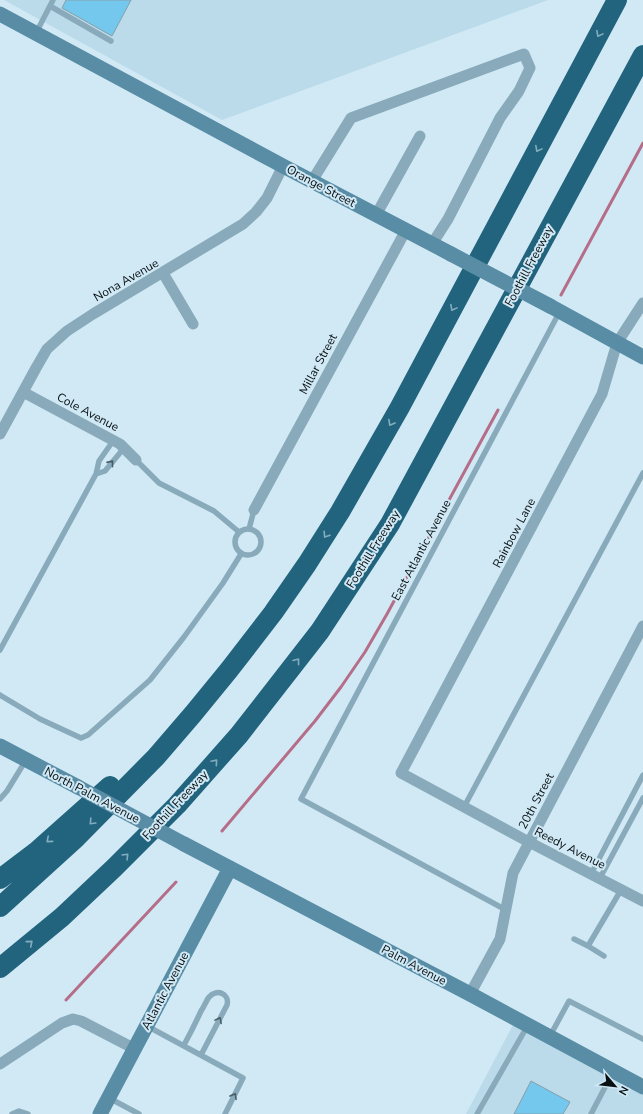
<svg xmlns="http://www.w3.org/2000/svg" width="643" height="1114" viewBox="0 0 643 1114" font-family="'Nunito Sans',sans-serif">
<style>
.built{fill:#bbdbeb}
.lines{fill:none;stroke-linecap:round;stroke-linejoin:round}
.stream{stroke:#b56d88;stroke-width:3}
.building{fill:#74c8ed;stroke:#869ea9}
.lane{stroke:#88aaba;stroke-width:5.5}
.street{stroke:#88aaba;stroke-width:11}
.secondary{stroke:#598da5;stroke-width:15}
.highway{stroke:#22647e;stroke-width:20}
.secondary-bridge{stroke:#598da5;stroke-width:15}
.oneway{stroke:#82adbf}
.oneway2{stroke:#485d67}
.labels{text-anchor:middle;stroke-width:4;stroke-linejoin:round;paint-order:stroke}
.street-label{font-size:12px;fill:#081014;stroke:#d0e9f5}
</style>
<rect width="100%" height="100%" fill="#d0e9f5"/>
<!-- built -->
<path class="built" d="M 4,0 L 548,0 L 222,120 Z
M 514,1023 L 643,1092 L 643,1114 L 466,1114 Z"/>
<g class="lines">
<!-- stream -->
<path class="stream" d="M 561,295 L 643,143
M 222,831 L 315,721 L 341,687 L 365,652 L 387,614 L 498,410
M 66,1000 L 176,882"/>
</g>
<!-- building -->
<path class="building" d="M 66,0 L 131,0 L 112,36 L 62,8 Z
M 531,1081 L 570,1102 L 563,1114 L 514,1114 Z"/>
<g class="lines">
<!-- lane -->
<path class="lane" d="M 50,6 L 111,41
M 36,33 L 53,0
M 136,460 L 159,483 L 214,511 L 239,532
M 96,474 L 105,471 L 124,448
M235 542a13 13 0 1 1 26 0a13 13 0 1 1-26 0Z
M 249,529 L 254,510
M 0,650 L 96,474 L 99,461 L 113,441
M 0,695 L 40,719 L 81,738 L 88,735 L 150,680 L 184,637 L 223,583 L 241,554
M 0,799 L 7,791 L 26,760
M 464,807 L 643,473
M 591,874 L 643,775
M 600,878 L 643,798
M 506,910 L 301,799 L 560,311
M 574,939 L 588,946
M 604,956 L 588,946 L 621,890
M 147,1026 L 243,1078 L 225,1114
M 550,1036 L 569,1001 L 643,1039
M 184,1045 C 190,1034 196,1022 201,1011 C 204,1007 206,1001 209,997 C 217,988 230,994 227,1005 L 201,1055
M 109,1098 L 139,1114
M 12,1114 L 19,1111 L 28,1114
M 477,1114 L 528,1025
M 591,1114 L 613,1072"/>
<!-- street -->
<path class="street" d="M 312,181 L 351,118 L 524,54 L 530,68 L 519,91 L 500,118 L 448,219 L 432,244
M 376,215 L 420,136
M 163,273 L 193,324
M 643,303 L 617,343 L 602,394 L 401,773 L 529,842 L 643,901
M 23,392 L 120,444 L 136,460
M 0,434 L 36,368 L 47,349 L 67,331 L 93,314 L 243,224 L 256,212 L 267,198 L 283,166
M 254,510 L 406,230
M 470,994 L 500,939 L 513,873 L 643,626
M 0,1064 L 62,1023 L 73,1019 L 81,1021 L 135,1049"/>
<!-- secondary -->
<path class="secondary" d="M 0,14 L 283,166 L 451,254
M 550,306 L 643,357
M 0,746 L 78,787
M 184,844 L 470,994 L 643,1087
M 100,1114 L 230,868"/>
<!-- highway -->
<path class="highway" d="M 0,879 L 37,851 L 110,786
M 0,907 L 76,838 L 156,757 L 193,714 L 229,670 L 273,613 L 307,564 L 340,512 L 400,407 L 617,0
M 0,968 L 62,917 L 114,868 L 177,805 L 239,735 L 320,631 L 390,524 L 643,55"/>
<!-- secondary-bridge -->
<path class="secondary-bridge" d="M 451,254 L 550,306
M 78,787 L 184,844"/>
</g>
<!-- one-way arrows -->
<defs><path id="oneway-chevron" d="M-2-3.5L2.5 0L-2 3.5" fill="none" stroke-width="1.6" stroke-linecap="round" stroke-linejoin="round"/></defs>
<g class="oneway">
<use href="#oneway-chevron" transform="translate(599 34) rotate(118)"/>
<use href="#oneway-chevron" transform="translate(538 149) rotate(118)"/>
<use href="#oneway-chevron" transform="translate(453 308) rotate(118)"/>
<use href="#oneway-chevron" transform="translate(391 423) rotate(119)"/>
<use href="#oneway-chevron" transform="translate(326 535) rotate(123)"/>
<use href="#oneway-chevron" transform="translate(297 661) rotate(-53)"/>
<use href="#oneway-chevron" transform="translate(215 762) rotate(-49)"/>
<use href="#oneway-chevron" transform="translate(92 822) rotate(134)"/>
<use href="#oneway-chevron" transform="translate(49 840) rotate(139)"/>
<use href="#oneway-chevron" transform="translate(126 856) rotate(-45)"/>
<use href="#oneway-chevron" transform="translate(30 943) rotate(-40)"/>
</g>
<g class="oneway2">
<use href="#oneway-chevron" transform="translate(111 463) rotate(-51)"/>
<use href="#oneway-chevron" transform="translate(219 1020) rotate(-62)"/>
<use href="#oneway-chevron" transform="translate(234 1096) rotate(-61)"/>
</g>
<g class="labels">
<!-- street labels -->
<g class="street-label">
<text transform="translate(321 186) rotate(28)" y="4">Orange Street</text>
<text transform="translate(529 266) rotate(-62)" y="4">Foothill Freeway</text>
<text transform="translate(126 280) rotate(-30)" y="4">Nona Avenue</text>
<text transform="translate(318 364) rotate(-62)" y="4">Millar Street</text>
<text transform="translate(88 412) rotate(28)" y="4">Cole Avenue</text>
<text transform="translate(514 533) rotate(-62)" y="4">Rainbow Lane</text>
<text transform="translate(373 549) rotate(-58)" y="4">Foothill Freeway</text>
<text transform="translate(421 550) rotate(-62)" y="4">East Atlantic Avenue</text>
<text transform="translate(92 795) rotate(28)" y="4">North Palm Avenue</text>
<text transform="translate(536 801) rotate(-62)" y="4">20th Street</text>
<text transform="translate(175 805) rotate(-47)" y="4">Foothill Freeway</text>
<text transform="translate(570 848) rotate(27)" y="4">Reedy Avenue</text>
<text transform="translate(414 965) rotate(28)" y="4">Palm Avenue</text>
<text transform="translate(165 991) rotate(-62)" y="4">Atlantic Avenue</text>
</g>
</g>
<!-- north arrow -->
<g transform="translate(615 1086) rotate(118)" stroke="#d0e9f5" stroke-width="3" paint-order="stroke">
<path d="M0-3L7 15L0 10L-7 15Z" fill="#081014"/>
<text y="-6" font-size="11" font-weight="bold" text-anchor="middle" fill="#081014">N</text>
</g>
</svg>
